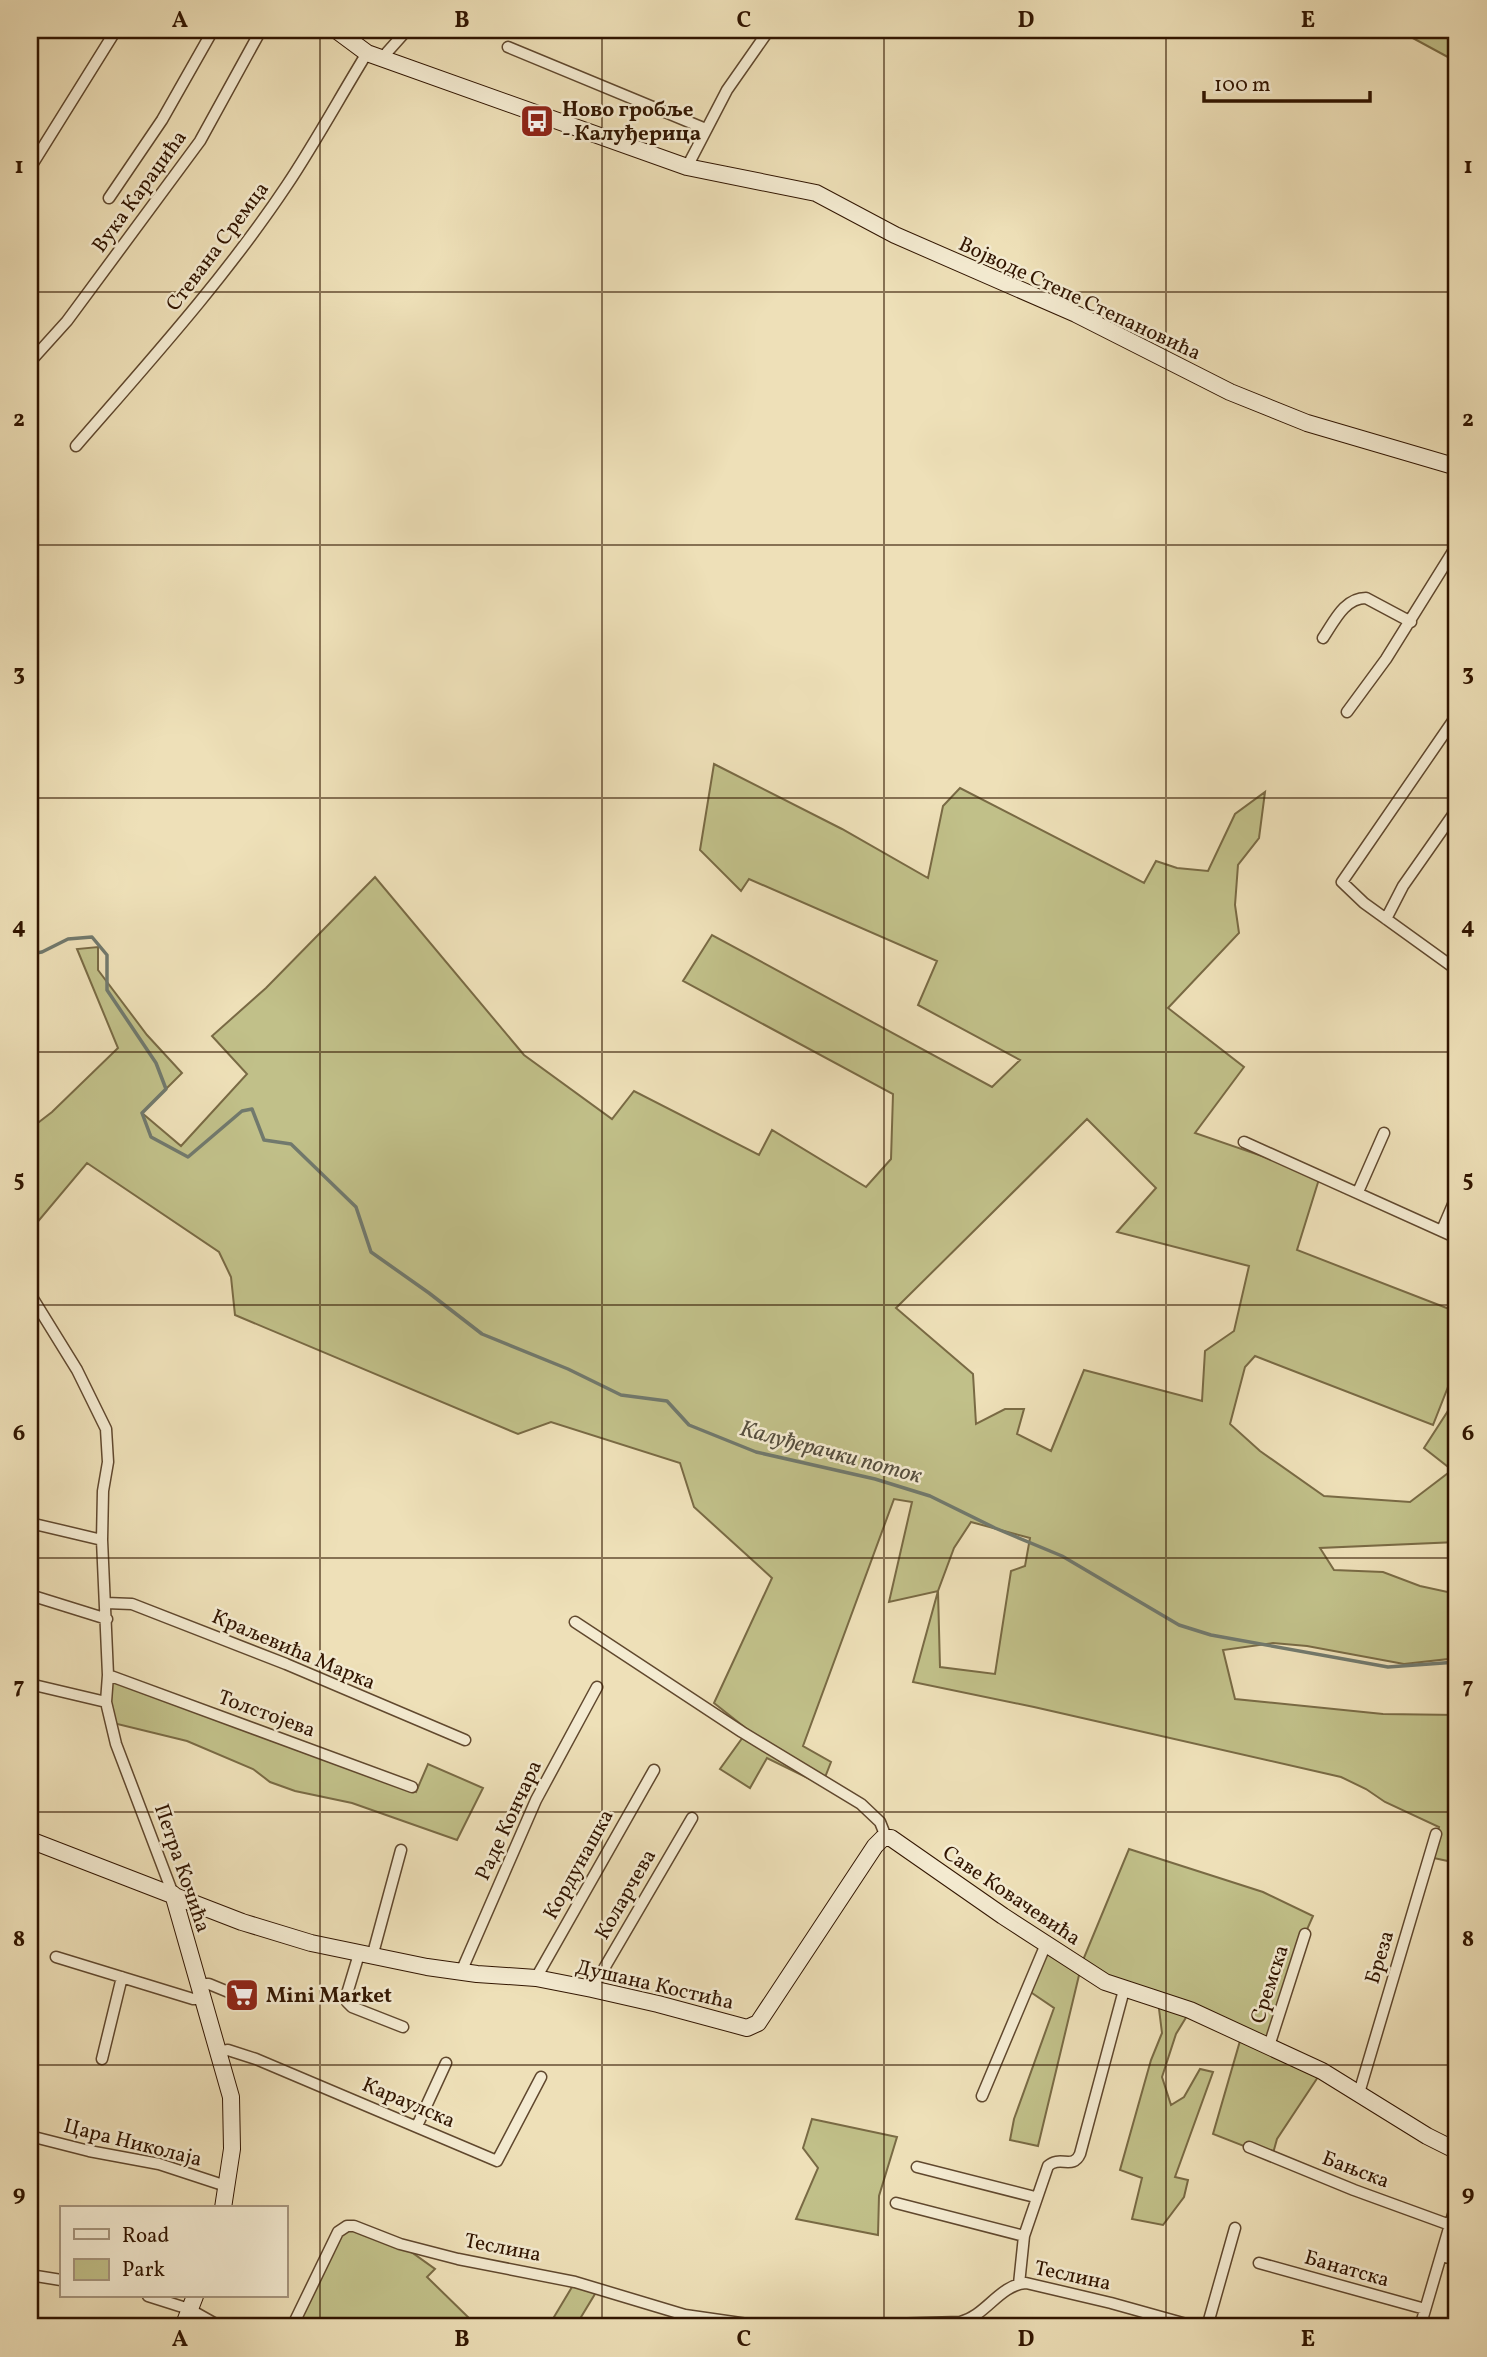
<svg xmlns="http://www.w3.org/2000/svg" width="1487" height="2357" viewBox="0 0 1487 2357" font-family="Vollkorn,serif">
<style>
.green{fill:#c1c089;stroke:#796a44;stroke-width:2;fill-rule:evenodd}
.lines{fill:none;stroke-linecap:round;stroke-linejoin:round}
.stream{stroke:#71796d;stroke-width:3.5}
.street-casing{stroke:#60482e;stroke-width:13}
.secondary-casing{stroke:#311500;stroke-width:18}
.street{stroke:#f4ebd1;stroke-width:10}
.secondary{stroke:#f4ebd1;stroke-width:16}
.grid{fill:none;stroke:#311500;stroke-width:2;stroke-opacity:0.55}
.labels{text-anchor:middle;stroke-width:5;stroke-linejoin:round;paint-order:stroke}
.poi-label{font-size:21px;font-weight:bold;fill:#311500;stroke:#f4ebd1;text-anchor:start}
.street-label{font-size:21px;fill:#311500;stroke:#f4ebd1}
.water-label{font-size:23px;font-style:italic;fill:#564f3f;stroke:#f4ebd1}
.neatline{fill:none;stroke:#311500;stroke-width:2.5}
.grid-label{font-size:23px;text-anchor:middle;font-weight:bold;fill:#311500}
</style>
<rect width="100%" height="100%" fill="#eee0b8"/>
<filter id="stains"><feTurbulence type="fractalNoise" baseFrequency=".00286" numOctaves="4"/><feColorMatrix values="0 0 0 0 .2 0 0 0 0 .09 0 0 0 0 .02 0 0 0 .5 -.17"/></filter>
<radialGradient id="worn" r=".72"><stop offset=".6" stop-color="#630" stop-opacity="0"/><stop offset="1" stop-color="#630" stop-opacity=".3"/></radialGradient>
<!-- green -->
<path class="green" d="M 1398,30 L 1457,30 L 1457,62 Z
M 714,764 L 842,829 L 928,878 L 943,806 L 960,788 L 1144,883 L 1156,861 L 1177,868 L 1208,871 L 1235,814 L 1265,792 L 1259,838 L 1238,865 L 1235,905 L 1239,933 L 1168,1008 L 1244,1067 L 1195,1133 L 1320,1176 L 1297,1250 L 1457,1312 L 1457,1364 L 1433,1425 L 1255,1356 L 1245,1367 L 1230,1424 L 1260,1451 L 1324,1496 L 1410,1502 L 1452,1470 L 1424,1448 L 1457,1397 L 1457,1542 L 1320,1548 L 1334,1570 L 1383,1572 L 1420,1586 L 1457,1594 L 1457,1658 L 1404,1664 L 1307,1646 L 1273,1643 L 1223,1650 L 1235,1699 L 1383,1714 L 1457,1715 L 1457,1863 L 1429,1857 L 1439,1827 L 1385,1802 L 1366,1789 L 1341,1777 L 1034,1707 L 913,1682 L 938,1591 L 889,1602 L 912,1502 L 894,1499 L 803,1746 L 831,1762 L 822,1785 L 767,1758 L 750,1788 L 720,1769 L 748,1730 L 714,1703 L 772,1578 L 694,1507 L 680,1463 L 551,1422 L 518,1434 L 235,1315 L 231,1277 L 219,1252 L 87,1163 L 30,1231 L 30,1129 L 52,1112 L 118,1048 L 77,949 L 98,947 L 98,970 L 147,1035 L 182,1073 L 142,1113 L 181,1146 L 247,1074 L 212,1036 L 266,988 L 375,877 L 524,1055 L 612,1119 L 634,1091 L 759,1155 L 772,1130 L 866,1187 L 891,1159 L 893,1094 L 683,981 L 712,935 L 992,1087 L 1020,1060 L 918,1005 L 937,961 L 749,879 L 741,891 L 700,850 ZM 1087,1119 L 1156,1188 L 1117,1232 L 1249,1266 L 1234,1331 L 1205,1351 L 1202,1401 L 1084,1370 L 1051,1451 L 1017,1434 L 1024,1409 L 1005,1409 L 976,1424 L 973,1374 L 896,1308 ZM 971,1522 L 1030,1538 L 1025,1566 L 1011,1571 L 995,1674 L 940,1667 L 938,1591 L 954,1548 Z
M 108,1675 L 416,1792 L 428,1764 L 483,1788 L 457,1840 L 352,1803 L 295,1791 L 270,1782 L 253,1769 L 187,1741 L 109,1722 Z
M 1129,1849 L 1263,1892 L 1313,1916 L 1305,1934 L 1269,2045 L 1322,2071 L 1277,2139 L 1272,2157 L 1213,2134 L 1242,2034 L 1190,2011 L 1176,2034 L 1162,2077 L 1171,2105 L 1184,2097 L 1200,2069 L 1213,2072 L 1175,2177 L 1188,2180 L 1184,2197 L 1163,2225 L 1132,2219 L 1142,2178 L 1120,2170 L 1151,2060 L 1162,2033 L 1158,2001 L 1081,1967 L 1038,2146 L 1010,2140 L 1014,2119 L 1054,2008 L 1026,1989 L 1046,1944 L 1081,1965 Z
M 812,2119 L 897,2137 L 879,2196 L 878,2235 L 796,2219 L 818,2168 L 803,2148 Z
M 347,2226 L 400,2244 L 435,2269 L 427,2277 L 470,2319 L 441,2327 L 298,2327 L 338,2232 Z
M 575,2282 L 598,2289 L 575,2327 L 548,2327 Z"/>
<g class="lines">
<!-- stream -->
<path class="stream" d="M 30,954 L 42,952 L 68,939 L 92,937 L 107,955 L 107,990 L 156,1063 L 166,1089 L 142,1113 L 151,1137 L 188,1157 L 242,1111 L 252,1109 L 264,1140 L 291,1144 L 356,1207 L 371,1252 L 429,1293 L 482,1334 L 568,1369 L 621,1395 L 667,1401 L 689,1425 L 756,1452 L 875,1479 L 930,1496 L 995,1528 L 1062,1556 L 1179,1625 L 1211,1635 L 1388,1667 L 1457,1662"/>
<!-- street casing -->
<g class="street-casing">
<path id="street" d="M 508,47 L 706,129
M 382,58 L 407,30
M 687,167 L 727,90 L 769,30
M 30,168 L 116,30
M 109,198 L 162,120 L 213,30
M 30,362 L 67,321 L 200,141 L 261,30
M 76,446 C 149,362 225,278 287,185 C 315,143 340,97 367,53
M 1323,638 C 1334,622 1344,598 1366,598 L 1411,622
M 1347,712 L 1386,659 L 1457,545
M 1457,715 L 1342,882 L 1364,903 L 1457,970
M 1386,919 L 1403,886 L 1457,809
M 1244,1142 L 1457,1238
M 1358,1192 L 1384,1133
M 1442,1230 L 1457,1195
M 30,1294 L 77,1370 L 106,1429 L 108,1462 L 103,1491 L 102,1540 L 108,1675 L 106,1702 L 116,1744 L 173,1894
M 30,1523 L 102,1540
M 30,1595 L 107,1619
M 106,1603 L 132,1604 L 286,1664 L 465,1740
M 575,1622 L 742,1732 L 861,1804 L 880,1822 L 886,1837
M 108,1675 L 412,1787
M 34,1685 L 106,1702
M 359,1954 L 346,1997 L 347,2002 L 352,2007 L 403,2027
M 56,1957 L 193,1999 L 202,1999
M 372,1957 L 401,1850
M 461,1972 L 536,1800 L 597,1687
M 536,1978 L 654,1770
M 198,1984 L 209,1984 L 243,1998
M 592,1989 L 692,1818
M 1269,2046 L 1305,1934
M 217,2052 L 228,2050 L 256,2059 L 497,2161 L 541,2077
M 102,2059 L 122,1977
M 1359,2093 L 1436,1834
M 982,2096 L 1046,1944
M 417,2126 L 446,2063
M 30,2136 L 89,2151 L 159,2164 L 226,2186
M 1249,2147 L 1354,2190 L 1450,2225
M 917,2167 L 1035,2197
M 896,2203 L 1024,2236
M 1441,2256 L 1457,2260
M 1259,2263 L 1425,2309
M 30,2275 L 61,2280
M 1019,2284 L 1024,2236 L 1048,2166 C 1060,2155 1073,2170 1080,2154 L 1124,1990
M 148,2296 L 189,2309 L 221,2327
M 292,2327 L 338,2232 L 347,2226 L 354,2226 L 400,2244 L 458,2259 L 575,2282 L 685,2315 L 768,2327
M 782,2327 L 960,2322 C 986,2316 999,2285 1026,2283 L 1111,2303 L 1197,2327
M 1207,2327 L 1235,2228
M 1420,2327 L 1457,2201"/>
</g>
<!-- secondary casing -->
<g class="secondary-casing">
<path id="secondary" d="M 336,30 L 367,53 L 687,167 L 816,193 L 895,235 L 1076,314 L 1230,392 L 1307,423 L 1457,467
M 30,1840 L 242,1922 L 311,1943 L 427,1967 L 477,1974 L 536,1978 L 592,1989 L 658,2004 L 747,2028 L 758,2023 L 875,1846 L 883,1838 L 891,1838 L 1003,1916 L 1105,1982 L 1190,2010 L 1322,2071 L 1427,2136 L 1457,2151
M 173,1894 L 231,2097 L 232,2149 L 223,2208
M 183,2327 L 195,2296"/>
</g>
<!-- street -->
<use href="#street" class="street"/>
<!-- secondary -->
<use href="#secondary" class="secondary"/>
</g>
<!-- grid -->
<path class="grid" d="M 320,30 L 320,2327M 602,30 L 602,2327M 884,30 L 884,2327M 1166,30 L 1166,2327M 30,292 L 1457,292M 30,545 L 1457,545M 30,798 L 1457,798M 30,1052 L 1457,1052M 30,1305 L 1457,1305M 30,1558 L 1457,1558M 30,1812 L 1457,1812M 30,2065 L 1457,2065"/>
<!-- icons -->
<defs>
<g id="bus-square" transform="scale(1.75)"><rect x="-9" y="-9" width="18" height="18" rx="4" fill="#8f2418" stroke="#f4ebd1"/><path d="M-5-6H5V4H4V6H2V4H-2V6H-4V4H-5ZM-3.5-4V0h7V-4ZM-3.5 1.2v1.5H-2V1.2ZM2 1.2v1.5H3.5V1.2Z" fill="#fff"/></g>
<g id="supermarket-square" transform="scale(1.75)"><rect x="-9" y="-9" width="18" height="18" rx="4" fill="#8f2418" stroke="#f4ebd1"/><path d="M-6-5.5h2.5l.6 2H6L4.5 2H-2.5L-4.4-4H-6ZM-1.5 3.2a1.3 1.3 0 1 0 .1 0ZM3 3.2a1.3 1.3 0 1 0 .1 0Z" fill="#fff"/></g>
</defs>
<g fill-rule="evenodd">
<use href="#bus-square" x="537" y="121"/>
<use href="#supermarket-square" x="242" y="1995"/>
</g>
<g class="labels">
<!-- poi labels -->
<g class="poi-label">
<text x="562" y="116">Ново гробље<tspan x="562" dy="24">- Калуђерица</tspan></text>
<text x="266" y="2002">Mini Market</text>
</g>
<!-- street labels -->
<g class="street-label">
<text transform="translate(139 191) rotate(-54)" y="7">Вука Караџића</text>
<text transform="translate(217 246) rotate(-53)" y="7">Стевана Сремца</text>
<text transform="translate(1080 298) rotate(25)" y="7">Војводе Степе Степановића</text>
<text transform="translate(294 1649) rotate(23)" y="7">Краљевића Марка</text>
<text transform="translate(267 1713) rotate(20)" y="7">Толстојева</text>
<text transform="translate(508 1820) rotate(-65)" y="7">Раде Кончара</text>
<text transform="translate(578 1864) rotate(-61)" y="7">Кордунашка</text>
<text transform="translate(183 1868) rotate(71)" y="7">Петра Кочића</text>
<text transform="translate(625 1894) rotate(-60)" y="7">Коларчева</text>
<text transform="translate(1012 1895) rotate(34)" y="7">Саве Ковачевића</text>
<text transform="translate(1379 1957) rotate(-73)" y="7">Бреза</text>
<text transform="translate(655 1984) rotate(13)" y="7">Душана Костића</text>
<text transform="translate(1269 1984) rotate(-72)" y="7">Сремска</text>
<text transform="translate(409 2102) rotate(23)" y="7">Караулска</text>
<text transform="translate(133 2142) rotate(14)" y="7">Цара Николаја</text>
<text transform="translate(1356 2169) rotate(21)" y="7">Бањска</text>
<text transform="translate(503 2247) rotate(11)" y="7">Теслина</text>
<text transform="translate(1347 2268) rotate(16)" y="7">Банатска</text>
<text transform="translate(1073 2275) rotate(12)" y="7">Теслина</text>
</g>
<!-- water labels -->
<g class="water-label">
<text transform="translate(831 1451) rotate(15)" y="8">Калуђерачки поток</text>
</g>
</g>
<!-- margin -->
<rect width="1487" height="2357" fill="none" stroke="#eee0b8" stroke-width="77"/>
<!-- legend -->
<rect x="60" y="2206" width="228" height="91" fill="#f4ebd1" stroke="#a6957d" stroke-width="2"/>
<rect x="74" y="2229" width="35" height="10" fill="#f4ebd1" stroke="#a6957d" stroke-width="2"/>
<text x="122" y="2242" font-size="21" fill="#311500">Road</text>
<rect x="74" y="2259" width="35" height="21" fill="#c1c089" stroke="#a6957d" stroke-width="2"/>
<text x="122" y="2276" font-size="21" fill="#311500">Park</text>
<!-- scale -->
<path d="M1204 91v10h166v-10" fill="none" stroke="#311500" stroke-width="3.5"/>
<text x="1214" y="91" font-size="21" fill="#311500" stroke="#f4ebd1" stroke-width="5" paint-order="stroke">100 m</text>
<rect x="38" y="38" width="1410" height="2280" class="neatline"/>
<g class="grid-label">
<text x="180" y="27">A</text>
<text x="462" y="27">B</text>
<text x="744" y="27">C</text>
<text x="1026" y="27">D</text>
<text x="1308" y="27">E</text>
<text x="19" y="173">1</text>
<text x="1468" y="173">1</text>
<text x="19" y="426">2</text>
<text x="1468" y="426">2</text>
<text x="19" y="680">3</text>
<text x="1468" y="680">3</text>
<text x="19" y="933">4</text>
<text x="1468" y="933">4</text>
<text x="19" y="1186">5</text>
<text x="1468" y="1186">5</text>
<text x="19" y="1440">6</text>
<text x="1468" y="1440">6</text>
<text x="19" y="1693">7</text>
<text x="1468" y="1693">7</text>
<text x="19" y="1946">8</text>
<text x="1468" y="1946">8</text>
<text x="19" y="2200">9</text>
<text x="1468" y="2200">9</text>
<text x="180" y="2346">A</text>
<text x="462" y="2346">B</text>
<text x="744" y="2346">C</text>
<text x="1026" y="2346">D</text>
<text x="1308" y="2346">E</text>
</g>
<rect width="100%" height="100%" filter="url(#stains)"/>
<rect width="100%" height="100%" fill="url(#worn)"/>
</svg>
